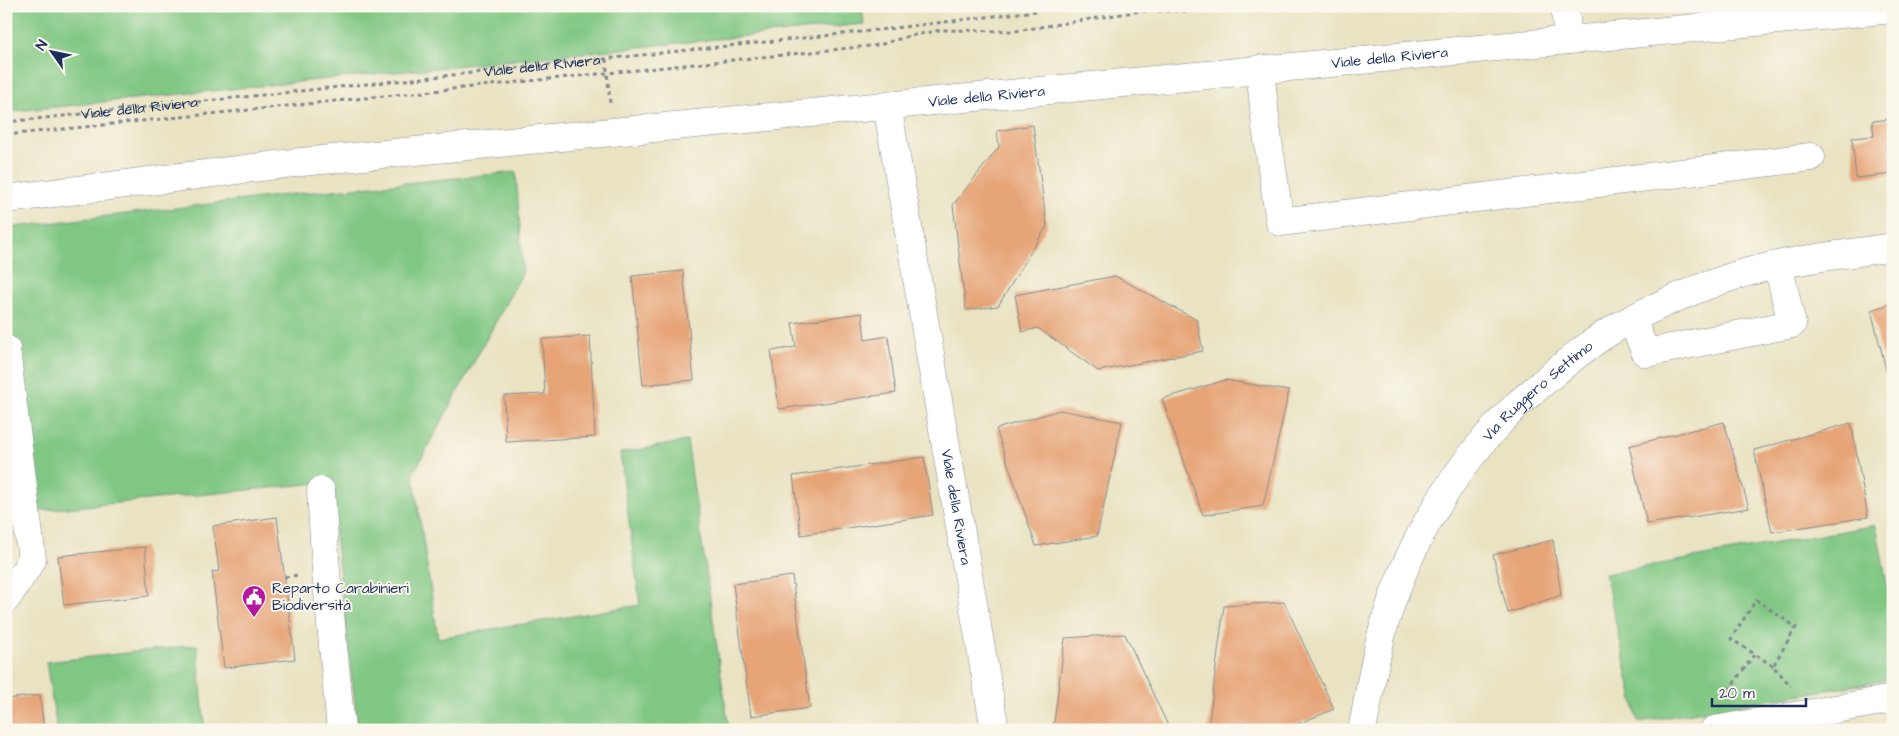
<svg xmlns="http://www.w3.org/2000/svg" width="1899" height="736" viewBox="0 0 1899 736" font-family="'Architects Daughter',sans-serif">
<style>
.green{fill:#80c783;stroke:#4e7b70}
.building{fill:#e6a477}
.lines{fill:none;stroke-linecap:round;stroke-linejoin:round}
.minor-casing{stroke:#828990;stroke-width:29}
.path{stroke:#828990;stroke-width:3;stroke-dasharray:4 4;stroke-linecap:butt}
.minor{stroke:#fff;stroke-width:28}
.labels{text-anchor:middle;stroke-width:4;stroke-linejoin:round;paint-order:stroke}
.street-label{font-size:15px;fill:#1b2f5e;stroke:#fbf7ec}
.poi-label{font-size:15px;fill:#1b2f5e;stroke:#fbf7ec;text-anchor:start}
</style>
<rect width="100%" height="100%" fill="#fbf7ec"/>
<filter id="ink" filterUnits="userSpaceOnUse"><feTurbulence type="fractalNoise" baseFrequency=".02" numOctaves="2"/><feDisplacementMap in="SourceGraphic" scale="10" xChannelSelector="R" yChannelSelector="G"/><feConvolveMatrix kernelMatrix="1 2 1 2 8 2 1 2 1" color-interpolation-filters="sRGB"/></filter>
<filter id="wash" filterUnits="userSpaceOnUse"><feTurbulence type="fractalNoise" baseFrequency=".0096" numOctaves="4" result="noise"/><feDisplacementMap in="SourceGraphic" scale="20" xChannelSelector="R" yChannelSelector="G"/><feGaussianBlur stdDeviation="1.12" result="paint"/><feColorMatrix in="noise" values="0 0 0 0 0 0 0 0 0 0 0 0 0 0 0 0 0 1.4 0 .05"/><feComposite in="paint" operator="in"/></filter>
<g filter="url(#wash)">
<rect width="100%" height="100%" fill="#e9e3c2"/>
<!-- green -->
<path class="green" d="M 6,6 L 862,6 L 864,24 L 6,112 Z
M 516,172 L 523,272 L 413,474 L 438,638 L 640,605 L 620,453 L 687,441 L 729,730 L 358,730 L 329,482 L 6,514 L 6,228 L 303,193 Z
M 1876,525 L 1893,617 L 1893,679 L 1638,722 L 1605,574 Z
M 197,645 L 205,730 L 57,730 L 46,662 Z"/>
<g id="blocks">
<!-- building -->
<path class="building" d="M 1893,119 L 1893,174 L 1856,178 L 1852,138 L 1874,136 L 1872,121 Z
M 1033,125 L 1047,226 L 998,306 L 966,310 L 953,205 L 999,147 L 997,131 Z
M 683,271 L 694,380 L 643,385 L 632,276 Z
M 1115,276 L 1197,320 L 1203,351 L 1098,371 L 1038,328 L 1022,332 L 1015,295 Z
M 1893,303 L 1893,393 L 1892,393 L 1871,310 Z
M 862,313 L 865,340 L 888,336 L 896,393 L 779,409 L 771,351 L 796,347 L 792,323 Z
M 590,336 L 595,437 L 506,442 L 504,396 L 545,394 L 542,339 Z
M 1226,380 L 1289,391 L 1263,506 L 1203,515 L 1162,399 Z
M 1060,410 L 1122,422 L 1097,536 L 1036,546 L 996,429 Z
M 1724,422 L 1749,508 L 1647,524 L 1629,446 Z
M 1851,423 L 1868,517 L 1772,532 L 1754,450 Z
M 924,457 L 933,515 L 801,535 L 793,476 Z
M 277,517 L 295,659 L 224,668 L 212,572 L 219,571 L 213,526 Z
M 1553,540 L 1561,595 L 1508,613 L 1493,555 Z
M 145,547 L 149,596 L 64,605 L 58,556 Z
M 792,576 L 810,708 L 751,716 L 733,584 Z
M 1284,602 L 1334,709 L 1283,730 L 1208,729 L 1224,606 Z
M 1125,634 L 1170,730 L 1053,730 L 1065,638 Z
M 40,695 L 44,730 L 6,730 L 6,699 Z
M 975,725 L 976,730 L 948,730 L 948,729 Z"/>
</g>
</g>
<g filter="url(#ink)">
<use href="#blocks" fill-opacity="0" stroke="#828990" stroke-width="1"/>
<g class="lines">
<!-- minor casing -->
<g class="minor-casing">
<g id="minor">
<path d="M 1565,6 L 1568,40"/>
<path d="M 1260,69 L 1266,127 L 1280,222 L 1811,157"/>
<path id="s2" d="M 887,105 L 995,730"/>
<path id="s3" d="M 6,199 L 301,162 L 1893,9"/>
<path d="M 1632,320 L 1646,353 L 1792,324 L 1778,265"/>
<path d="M 6,349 L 32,560 L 6,599"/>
<path d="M 321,491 L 326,571 L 341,730"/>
<path id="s4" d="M 1362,730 C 1369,698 1373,665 1382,633 C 1405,547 1455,464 1519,403 C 1528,395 1537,388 1546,380 C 1566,363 1586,346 1609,332 C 1647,309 1692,290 1734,276 C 1785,260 1840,255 1893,247"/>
<path d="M 1714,730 L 1893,699"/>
</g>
</g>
<!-- path -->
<g class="path">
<path d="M 606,59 L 610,103"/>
<path id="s1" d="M 6,122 L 870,31 L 1077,6"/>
<path d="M 6,135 L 879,45 L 909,36 L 941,30 L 1015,31 L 1141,11 L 1202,11 L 1250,6"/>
<path d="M 285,577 L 298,575"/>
<path d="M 1773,666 L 1731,639 L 1756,600 L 1796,627 L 1773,666 L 1791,686"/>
<path d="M 1724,697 L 1754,655"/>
</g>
<!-- minor -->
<use href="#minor" class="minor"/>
</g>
</g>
<!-- icons -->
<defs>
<g id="civic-pin" transform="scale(1.25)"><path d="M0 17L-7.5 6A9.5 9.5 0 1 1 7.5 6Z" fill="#b5179e" stroke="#fbf7ec"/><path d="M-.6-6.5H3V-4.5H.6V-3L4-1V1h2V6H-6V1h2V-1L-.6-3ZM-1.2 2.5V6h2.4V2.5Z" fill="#fff"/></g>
</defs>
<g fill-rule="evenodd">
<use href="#civic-pin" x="254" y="597"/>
</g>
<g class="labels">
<!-- street labels -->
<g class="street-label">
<text dy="5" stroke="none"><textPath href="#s3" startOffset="1391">Viale della Riviera</textPath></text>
<text dy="5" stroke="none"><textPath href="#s1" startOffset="539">Viale della Riviera</textPath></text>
<text dy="5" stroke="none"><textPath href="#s3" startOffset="986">Viale della Riviera</textPath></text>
<text dy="5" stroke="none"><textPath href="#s1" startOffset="134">Viale della Riviera</textPath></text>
<text dy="5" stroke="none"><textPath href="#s4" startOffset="392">Via Ruggero Settimo</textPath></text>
<text dy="5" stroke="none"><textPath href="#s2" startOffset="408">Viale della Riviera</textPath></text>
</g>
<!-- poi labels -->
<g class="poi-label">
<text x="272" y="593">Reparto Carabinieri<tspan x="272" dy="17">Biodiversità</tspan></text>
</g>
</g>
<!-- margin -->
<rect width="1899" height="736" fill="none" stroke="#fbf7ec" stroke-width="25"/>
<!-- north arrow -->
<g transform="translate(52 52) rotate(303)" stroke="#fbf7ec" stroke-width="4" paint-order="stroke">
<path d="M0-4L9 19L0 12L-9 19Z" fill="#1b2f5e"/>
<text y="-8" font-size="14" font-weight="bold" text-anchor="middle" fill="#1b2f5e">N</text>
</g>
<!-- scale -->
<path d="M1712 698v8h94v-8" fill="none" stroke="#1b2f5e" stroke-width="2.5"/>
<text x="1719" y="698" font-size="15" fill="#1b2f5e" stroke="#fbf7ec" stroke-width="4" paint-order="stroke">20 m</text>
</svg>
